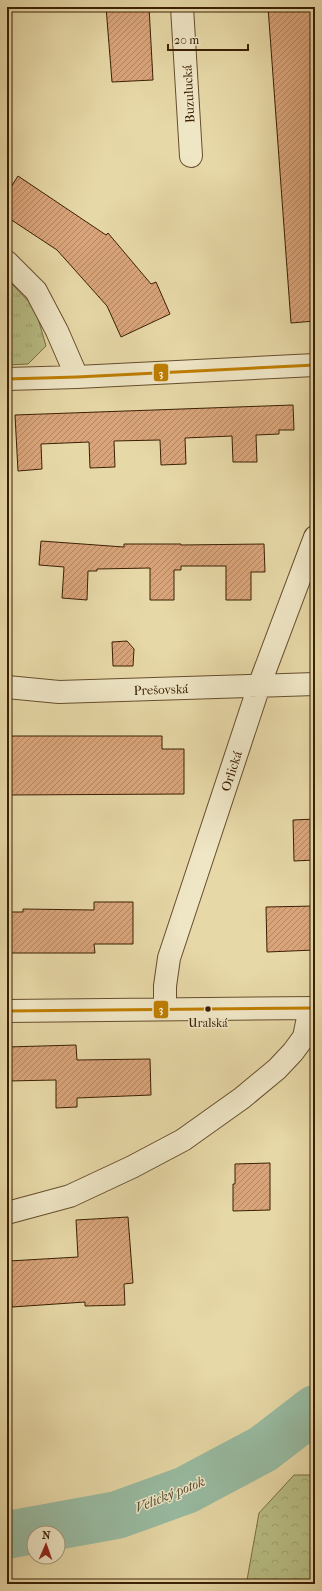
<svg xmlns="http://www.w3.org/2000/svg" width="322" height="1591" viewBox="0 0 322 1591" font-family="'IM FELL French Canon',serif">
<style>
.grass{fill:url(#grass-tufts);stroke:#7a6f44}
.forest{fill:url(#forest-crowns);stroke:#7a6f44}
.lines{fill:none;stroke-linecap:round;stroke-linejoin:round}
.river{stroke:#98bba2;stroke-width:48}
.building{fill:url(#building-hatch);stroke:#3b2003}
.minor-casing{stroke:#664e2c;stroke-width:24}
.minor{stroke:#efe6c6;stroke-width:22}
.bus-1-casing{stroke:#efe6c6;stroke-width:6}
.bus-1{stroke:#bf7e01;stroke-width:3}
.bus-dot{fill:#3b2003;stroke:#efe6c6;stroke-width:1.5}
.labels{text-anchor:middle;stroke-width:3;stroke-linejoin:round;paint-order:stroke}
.bus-label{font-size:12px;fill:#3b2003;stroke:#efe6c6}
.street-label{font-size:13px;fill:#3b2003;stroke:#efe6c6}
.water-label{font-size:14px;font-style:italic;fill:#574e33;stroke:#efe6c6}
.line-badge{stroke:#efe6c6;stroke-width:1.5}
.badge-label{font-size:11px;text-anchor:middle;font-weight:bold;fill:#fff}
</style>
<defs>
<pattern id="grass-tufts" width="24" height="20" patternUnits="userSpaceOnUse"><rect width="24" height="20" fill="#b8be85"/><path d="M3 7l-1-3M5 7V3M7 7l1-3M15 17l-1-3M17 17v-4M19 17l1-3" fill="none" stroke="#9fa371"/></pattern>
<pattern id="forest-crowns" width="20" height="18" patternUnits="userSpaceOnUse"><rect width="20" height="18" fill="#b8be85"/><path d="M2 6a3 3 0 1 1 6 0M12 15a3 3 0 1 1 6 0" fill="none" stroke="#9fa371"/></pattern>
<pattern id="building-hatch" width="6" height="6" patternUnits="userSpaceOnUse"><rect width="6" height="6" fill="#d9a47a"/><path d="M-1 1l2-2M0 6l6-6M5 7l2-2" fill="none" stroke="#b18562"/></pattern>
</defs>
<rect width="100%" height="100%" fill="#e7d8a7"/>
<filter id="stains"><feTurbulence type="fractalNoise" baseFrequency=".005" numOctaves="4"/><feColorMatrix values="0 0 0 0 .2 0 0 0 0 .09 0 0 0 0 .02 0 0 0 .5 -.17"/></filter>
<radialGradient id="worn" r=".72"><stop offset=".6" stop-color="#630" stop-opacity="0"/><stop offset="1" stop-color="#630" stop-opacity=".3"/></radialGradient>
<!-- grass -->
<path class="grass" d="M 7,279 L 35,308 L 46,346 L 28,364 L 7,365 Z"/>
<!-- forest -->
<path class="forest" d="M 294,1475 L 309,1475 L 315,1480 L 315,1584 L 251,1584 L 247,1580 L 259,1513 Z"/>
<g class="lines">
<!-- river -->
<path class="river" d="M 7,1535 L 117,1515 L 186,1490 L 263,1449 L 315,1409"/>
</g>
<!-- building -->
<path class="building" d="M 106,7 L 149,7 L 153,80 L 112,82 Z
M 268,7 L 315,7 L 315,321 L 291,323 Z
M 18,176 L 106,235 L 108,233 L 151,284 L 156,282 L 170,314 L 121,337 L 107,306 L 57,250 L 7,217 L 7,193 Z
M 293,405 L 294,430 L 279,430 L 279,434 L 256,435 L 257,462 L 233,462 L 232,436 L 185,438 L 186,464 L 161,465 L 160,440 L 114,441 L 115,467 L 90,468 L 89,442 L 41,444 L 42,469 L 18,471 L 15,415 Z
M 41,541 L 124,547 L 124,544 L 181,544 L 181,545 L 264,544 L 265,572 L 251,572 L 251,600 L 226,600 L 226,566 L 181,566 L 181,570 L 174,570 L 174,600 L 150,600 L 150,568 L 97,569 L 97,571 L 88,571 L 87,600 L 62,598 L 64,567 L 39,565 Z
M 127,641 L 134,649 L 133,666 L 113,666 L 112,642 Z
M 7,736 L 162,736 L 162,749 L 184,749 L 184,794 L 7,795 Z
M 315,819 L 315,860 L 294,861 L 293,820 Z
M 94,902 L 133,902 L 133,944 L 94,944 L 95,953 L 7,953 L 7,912 L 23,912 L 23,909 L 94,910 Z
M 315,906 L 315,950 L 267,952 L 266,907 Z
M 76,1045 L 77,1060 L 150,1059 L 151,1095 L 77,1098 L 77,1107 L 56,1108 L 56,1080 L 7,1081 L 7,1047 Z
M 270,1163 L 270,1210 L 233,1211 L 233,1184 L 235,1184 L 235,1164 Z
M 128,1217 L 133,1283 L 124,1284 L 125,1305 L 85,1306 L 85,1302 L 12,1307 L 9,1261 L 78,1257 L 76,1220 Z"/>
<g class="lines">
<!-- minor casing -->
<g class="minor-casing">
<path id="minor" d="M 182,7 L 191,156
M 7,262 L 36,291 L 57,331 L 77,377
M 7,379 L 77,377 L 315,365
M 7,687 L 59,692 L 315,684
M 165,1009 L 165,986 L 169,958 L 259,686 L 315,537
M 7,1011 L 315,1008
M 7,1213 L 70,1196 L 132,1167 L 183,1140 L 242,1098 L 277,1069 L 293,1052 L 304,1037 L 310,1008"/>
</g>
<!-- minor -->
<use href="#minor" class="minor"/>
<!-- bus-1 casing -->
<g class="bus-1-casing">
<path id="bus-1" d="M 7,379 L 77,377 L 315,365
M 7,1011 L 315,1008"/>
</g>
<!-- bus-1 -->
<use href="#bus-1" class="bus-1"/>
</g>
<!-- markers -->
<circle class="bus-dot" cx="208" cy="1009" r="3.5"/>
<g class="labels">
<!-- bus labels -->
<g class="bus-label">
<text x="208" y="1027">Uralská</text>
</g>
<!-- street labels -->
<g class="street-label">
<text transform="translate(188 94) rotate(-93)" y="5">Buzulucká</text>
<text transform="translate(161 689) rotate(-2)" y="5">Prešovská</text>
<text transform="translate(231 771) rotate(-72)" y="5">Orlická</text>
</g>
<!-- water labels -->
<g class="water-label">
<text transform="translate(170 1494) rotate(-22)" y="5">Velický potok</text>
</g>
</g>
<g class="line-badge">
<rect x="153" y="363" width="16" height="19" rx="4" fill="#bf7e01"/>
<rect x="153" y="1000" width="16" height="19" rx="4" fill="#bf7e01"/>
</g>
<g class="badge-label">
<text x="161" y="377">3</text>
<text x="161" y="1013">3</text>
</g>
<!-- margin -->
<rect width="322" height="1591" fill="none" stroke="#e7d8a7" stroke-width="24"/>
<rect x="8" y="8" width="306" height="1575" fill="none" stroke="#3b2003" stroke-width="2"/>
<rect x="12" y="12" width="298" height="1567" fill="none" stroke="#3b2003"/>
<!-- north arrow -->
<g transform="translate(46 1545) rotate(2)"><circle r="19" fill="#efe6c6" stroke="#a79778"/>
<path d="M0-3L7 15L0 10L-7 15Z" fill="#8f2418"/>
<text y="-6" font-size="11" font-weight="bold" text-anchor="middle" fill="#3b2003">N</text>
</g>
<!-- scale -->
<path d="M168 44v6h80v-6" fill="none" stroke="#3b2003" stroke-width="2"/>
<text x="174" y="44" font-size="12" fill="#3b2003" stroke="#efe6c6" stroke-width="3" paint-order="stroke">20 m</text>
<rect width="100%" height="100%" filter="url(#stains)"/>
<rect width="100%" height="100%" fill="url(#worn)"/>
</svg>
